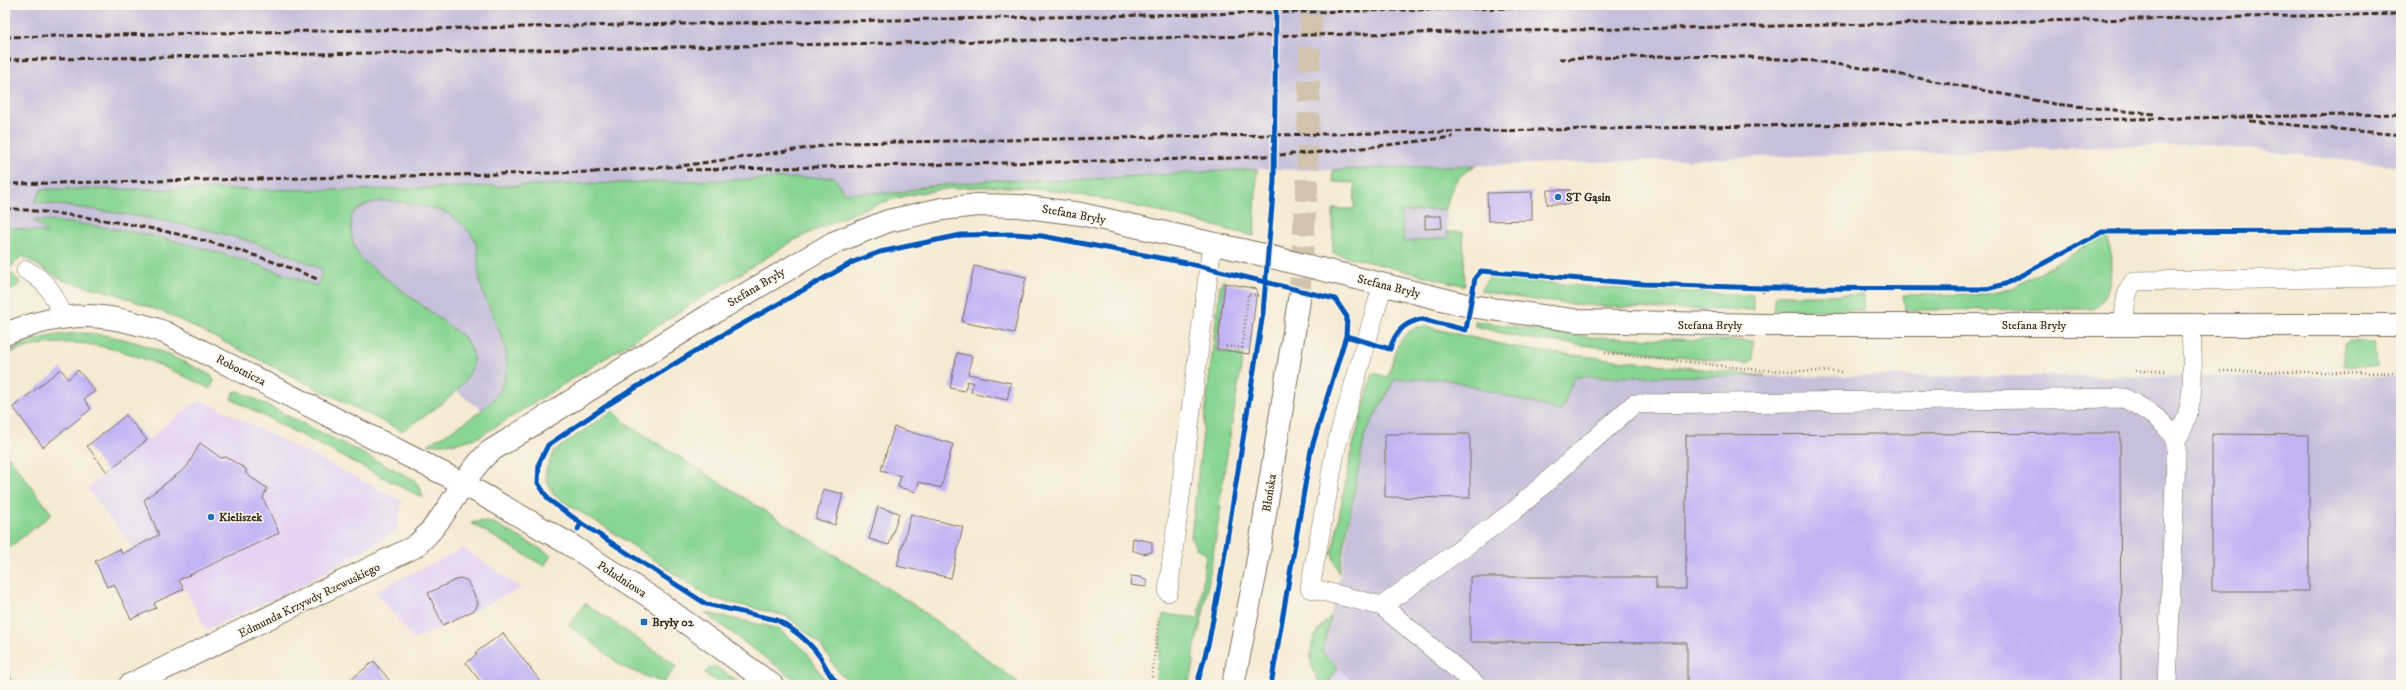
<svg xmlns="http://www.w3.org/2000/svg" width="2406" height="690" viewBox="0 0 2406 690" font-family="'IM FELL DW Pica',serif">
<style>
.built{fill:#e4d3f2}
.industrial{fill:#c6c0da}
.green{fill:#89d593;stroke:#628058}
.building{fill:#c2b4f4}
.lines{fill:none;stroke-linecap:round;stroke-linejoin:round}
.secondary-tunnel{stroke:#d0c4af;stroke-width:22;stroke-dasharray:22 11;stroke-linecap:butt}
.lane-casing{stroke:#7c6d5d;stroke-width:20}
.street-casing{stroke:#7c6d5d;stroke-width:24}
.secondary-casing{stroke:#7c6d5d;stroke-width:24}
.path{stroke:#7c6d5d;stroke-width:2.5;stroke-dasharray:1 3;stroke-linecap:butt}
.lane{stroke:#fff;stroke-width:19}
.street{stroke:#fff;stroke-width:22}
.secondary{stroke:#fff;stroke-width:22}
.rail{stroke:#3b2a1e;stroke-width:3;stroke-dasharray:6 3;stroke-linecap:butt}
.cycleway-casing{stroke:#fbf7ec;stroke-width:8}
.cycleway{stroke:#0057b8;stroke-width:5}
.poi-dot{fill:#1f6fb2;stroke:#fbf7ec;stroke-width:1.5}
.labels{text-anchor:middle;stroke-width:3;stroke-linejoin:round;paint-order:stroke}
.poi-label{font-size:12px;font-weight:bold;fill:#3b2a1e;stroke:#fbf7ec;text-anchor:start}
.street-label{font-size:12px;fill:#3b2a1e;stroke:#fbf7ec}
</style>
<rect width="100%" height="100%" fill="#fbf7ec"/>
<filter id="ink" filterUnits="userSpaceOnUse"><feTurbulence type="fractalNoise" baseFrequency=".025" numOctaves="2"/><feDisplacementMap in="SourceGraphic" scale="8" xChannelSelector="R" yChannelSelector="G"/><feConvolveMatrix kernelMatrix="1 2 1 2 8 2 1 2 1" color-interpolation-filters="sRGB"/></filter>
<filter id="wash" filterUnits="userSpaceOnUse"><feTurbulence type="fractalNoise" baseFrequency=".012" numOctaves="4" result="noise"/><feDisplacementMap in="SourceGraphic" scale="16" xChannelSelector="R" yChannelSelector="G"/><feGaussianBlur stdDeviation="0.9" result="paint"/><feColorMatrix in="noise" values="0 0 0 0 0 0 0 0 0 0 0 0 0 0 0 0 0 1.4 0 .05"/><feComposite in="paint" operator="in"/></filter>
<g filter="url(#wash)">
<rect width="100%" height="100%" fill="#f5ead3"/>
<!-- built -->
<path class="built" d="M 202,400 L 403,501 L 395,532 L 299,587 L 206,630 L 159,536 L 133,548 L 87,488 L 193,404 Z
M 464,548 L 521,588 L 414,640 L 375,591 Z
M 1338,668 L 1356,685 L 1327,685 Z"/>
<!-- industrial -->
<path class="industrial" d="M 5,5 L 2401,5 L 2401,167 L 2204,144 L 1332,170 L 1257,169 L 1056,181 L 997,180 L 923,187 L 898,193 L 844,193 L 482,410 L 449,386 L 49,233 L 5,227 Z
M 1446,209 L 1448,238 L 1404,242 L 1401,212 Z
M 1971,376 L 2401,377 L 2401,685 L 1356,685 L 1322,652 L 1341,572 L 1365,434 L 1395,379 L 1446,379 L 1561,411 L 1574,377 Z"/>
<!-- green -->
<path class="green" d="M 1477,165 C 1455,176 1451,186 1446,209 L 1401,212 L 1404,242 L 1448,238 L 1448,232 L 1463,232 L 1465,286 L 1333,253 L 1333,209 L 1354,209 L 1355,183 L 1333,182 L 1332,170 Z
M 1257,169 L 1254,236 C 1137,207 1014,166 894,199 C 858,209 826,225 793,241 L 479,437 L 458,443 L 427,445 C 448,432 492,410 502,386 C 518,349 490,319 481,286 C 476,270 482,249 472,235 C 465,226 455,217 444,212 C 434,208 392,199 382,201 C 370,202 361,206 352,214 C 350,233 351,244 362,260 L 464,337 C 466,341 470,346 472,351 C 482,385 424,415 402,431 L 170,315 L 114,293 L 64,281 L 22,256 L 8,270 L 21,283 L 5,295 L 5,227 L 48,233 L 33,220 C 135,226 221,250 317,286 L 323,270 C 237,227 130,214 35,202 L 42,189 L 362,190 L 834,177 L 844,193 L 898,193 L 923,187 L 997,180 L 1056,181 Z
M 2109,236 C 2111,258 2116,296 2093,309 L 1905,310 L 1903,295 L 1988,294 L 1998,292 L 2015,287 L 2098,238 Z
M 1492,277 L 1590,287 L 1753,295 L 1753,310 C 1661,310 1571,309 1481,291 L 1487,280 Z
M 1223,280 L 1225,283 L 1216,350 L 1243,355 L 1219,505 L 1221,506 L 1203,614 L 1192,659 L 1194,660 L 1192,673 L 1187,685 L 1155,685 L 1163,614 L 1199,618 L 1206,554 L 1196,548 L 1191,537 L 1220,285 Z
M 1777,295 L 1864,295 L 1863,310 L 1774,310 L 1774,299 Z
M 1475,321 L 1590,337 L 1753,341 L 1753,359 L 1748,364 L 1539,340 L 1513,336 L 1475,326 Z
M 1418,327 L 1427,327 L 1509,346 L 1545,352 L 1765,376 L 1574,377 L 1561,411 L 1446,379 L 1395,379 L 1365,434 L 1339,573 L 1332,554 L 1352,449 L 1373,373 L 1388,377 C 1394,357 1396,335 1418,327 Z
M 84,333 C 132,336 170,354 212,376 L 214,381 L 210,389 C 145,356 77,325 5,355 C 25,338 58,334 84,333 Z
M 2348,341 L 2374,343 L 2376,367 L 2344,366 L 2344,345 Z
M 239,391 L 413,479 L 420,487 L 423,498 L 231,399 L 234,392 Z
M 613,410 L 624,422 L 914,605 L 1022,685 L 854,685 L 840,674 L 819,643 L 786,616 L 711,598 L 605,527 L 560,500 L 553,494 L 546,480 L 546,470 L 554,451 Z
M 5,452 L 52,514 L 5,551 Z
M 481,521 L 496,524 L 551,555 L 544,566 L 471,523 Z
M 585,603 L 677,666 L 663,683 L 623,667 L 569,625 Z
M 705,613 L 777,628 L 806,651 L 827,684 L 802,685 Z
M 1331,616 L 1322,652 L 1338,668 L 1327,685 L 1322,685 C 1303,662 1309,636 1331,616 Z
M 715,666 L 742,685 L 721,685 L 705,673 L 709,668 Z"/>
<g id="blocks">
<!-- building -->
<path class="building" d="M 1547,190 L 1570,190 L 1570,204 L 1547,204 Z
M 1532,192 L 1532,220 L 1488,221 L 1487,193 Z
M 1425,216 L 1441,216 L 1442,228 L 1425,229 Z
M 974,266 L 1026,277 L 1014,333 L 962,322 Z
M 1225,283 L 1257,289 L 1249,354 L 1217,349 Z
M 957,353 L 972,356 L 968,374 L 1011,383 L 1007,400 L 971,392 L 973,383 L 967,381 L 965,391 L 950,388 Z
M 61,369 L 68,379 L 78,370 L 95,391 L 84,399 L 91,409 L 43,447 L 13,407 Z
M 126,415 L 147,440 L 107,472 L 87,446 Z
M 894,427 L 953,444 L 941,488 L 919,482 L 916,492 L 898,487 L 901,476 L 881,470 Z
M 2120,433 L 2121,685 L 1687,685 L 1687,643 L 1470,642 L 1470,577 L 1656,577 L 1656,589 L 1686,589 L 1686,435 Z
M 1385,434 L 1470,434 L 1470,498 L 1385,497 Z
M 2212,434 L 2309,435 L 2309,591 L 2212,591 Z
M 200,443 L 221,458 L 226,457 L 246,469 L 246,474 L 267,488 L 263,498 L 279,533 L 179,580 L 184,589 L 154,603 L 156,608 L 131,619 L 114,584 L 107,587 L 95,561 L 120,549 L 122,554 L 159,535 L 144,500 L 187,467 Z
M 823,489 L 843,494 L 835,525 L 816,519 Z
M 878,507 L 899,513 L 889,545 L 869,539 Z
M 911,514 L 963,527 L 951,578 L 897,566 Z
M 1133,538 L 1152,542 L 1152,552 L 1143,554 L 1132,550 Z
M 1131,576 L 1140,577 L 1147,581 L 1147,587 L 1130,585 Z
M 460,578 L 467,580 L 478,603 L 475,610 L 443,625 L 428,593 Z
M 503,633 L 541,682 L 541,685 L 483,685 L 466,663 L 477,654 L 475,653 Z
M 374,661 L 393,685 L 344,685 Z
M 5,666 L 14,685 L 5,685 Z"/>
</g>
</g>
<g filter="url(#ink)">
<use href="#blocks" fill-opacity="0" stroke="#7c6d5d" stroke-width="1"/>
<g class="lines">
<!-- secondary-tunnel -->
<path class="secondary-tunnel" d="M 1299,300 L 1307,187 L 1311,5"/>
<!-- lane casing -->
<g class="lane-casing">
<path id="lane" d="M 26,270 C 48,282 53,293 63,316
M 1383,284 L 1336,447 L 1310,588 L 1382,606 L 1476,685
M 2124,325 C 2125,309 2124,294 2134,281 L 2401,277
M 2175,441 C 2198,410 2192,363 2191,325
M 1168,592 L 1212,244
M 1382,606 L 1514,511 L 1634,404 L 2124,398 C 2142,407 2168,422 2175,441 C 2177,446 2176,453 2176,457 L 2167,685"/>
</g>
<!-- street casing -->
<g class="street-casing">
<path id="street" d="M 130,685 L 414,547 C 447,521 459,480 489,452 L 708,316 L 833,243 L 888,221 L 942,209 L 978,205 L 1019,206 L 1081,214 L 1255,253 L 1470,306 L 1579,321 L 1763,325 L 2401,325"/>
</g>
<!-- secondary casing -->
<g class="secondary-casing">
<path id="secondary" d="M 5,334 C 66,310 102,311 164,332 L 464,484 L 569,544 L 655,600 L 772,685
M 1233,685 L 1256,571 L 1299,300"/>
</g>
<!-- path -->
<path class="path" d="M 1763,288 L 1763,296
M 1226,346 L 1242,348 L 1248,294 L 1265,297
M 1605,353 L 1761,370 L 1843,372
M 2136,371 L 2165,371
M 2220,371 L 2401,373
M 1151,685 L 1159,617"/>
<!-- lane -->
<use href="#lane" class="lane"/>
<!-- street -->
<use href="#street" class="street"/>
<!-- secondary -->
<use href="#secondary" class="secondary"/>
<!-- rail -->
<path class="rail" d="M 5,37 L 1670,5
M 1559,59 L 1662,56 L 1746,57 L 1814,61 L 1876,70 L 2055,104 L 2154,114
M 5,60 L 2401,14
M 2250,121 L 2401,135
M 686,170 L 1235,158 L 1337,151 L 1453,137
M 594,172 L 681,166 L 844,143 L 2401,114
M 5,184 L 598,172
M 5,208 C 113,218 217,236 317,279"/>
<!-- cycleway casing -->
<g class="cycleway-casing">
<path id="cycleway" d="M 581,523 L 706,604 L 777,620 C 793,629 809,641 820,657 C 826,667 830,678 840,685
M 578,529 L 581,523 L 549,500 L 538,483 L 539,463 L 548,445 L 609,404 L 712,341 L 853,262 L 880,252 L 961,235 L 1014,234 L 1042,236 L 1187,263 L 1335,299 L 1347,317 L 1346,336
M 1197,685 L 1209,641 L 1223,565 L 1263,313 L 1274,181 L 1276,5
M 1271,685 L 1311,450 L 1346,336 L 1390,349 C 1395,332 1404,323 1421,319 L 1466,330 L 1475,278 L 1481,271 L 1644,284 L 1763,288 L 1987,289 L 2005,284 L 2102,232 L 2401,231"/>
</g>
<!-- cycleway -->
<use href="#cycleway" class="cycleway"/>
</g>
</g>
<!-- markers -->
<g class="poi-dot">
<circle cx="1558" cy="197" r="4"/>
<circle cx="211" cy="517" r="4"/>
<rect x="640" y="618" width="8" height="8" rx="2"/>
</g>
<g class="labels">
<!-- poi labels -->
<g class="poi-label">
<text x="1566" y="201">ST Gąsin</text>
<text x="219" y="521">Kieliszek</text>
<text x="652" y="626">Bryły 02</text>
</g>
<!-- street labels -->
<g class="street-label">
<text transform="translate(1074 214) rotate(10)" y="4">Stefana Bryły</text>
<text transform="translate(1389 286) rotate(14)" y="4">Stefana Bryły</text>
<text transform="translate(756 287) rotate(-31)" y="4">Stefana Bryły</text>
<text x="1710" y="329">Stefana Bryły</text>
<text x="2034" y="329">Stefana Bryły</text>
<text transform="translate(241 370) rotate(27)" y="4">Robotnicza</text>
<text transform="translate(1269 493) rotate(-81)" y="4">Błońska</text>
<text transform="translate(622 579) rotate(33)" y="4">Południowa</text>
<text transform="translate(309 600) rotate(-26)" y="4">Edmunda Krzywdy Rzewuskiego</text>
</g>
</g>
<!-- margin -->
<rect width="2406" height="690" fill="none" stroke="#fbf7ec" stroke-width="20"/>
</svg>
